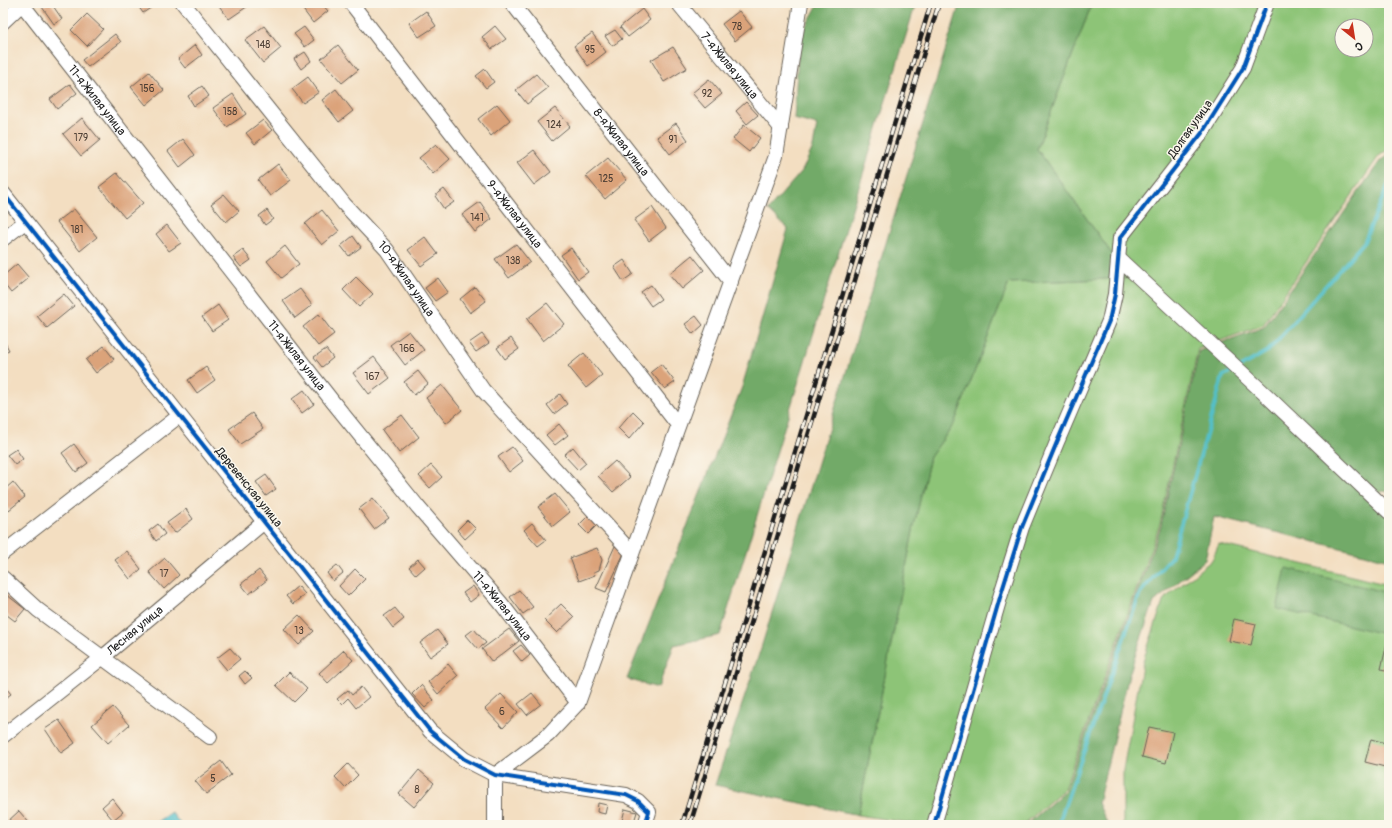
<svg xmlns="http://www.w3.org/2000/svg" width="1392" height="828" viewBox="0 0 1392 828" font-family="Pangolin,sans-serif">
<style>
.green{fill:#8dc477;stroke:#54704a;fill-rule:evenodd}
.forest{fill:#72aa68;stroke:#476342}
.water{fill:#53c0ca;stroke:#386e73}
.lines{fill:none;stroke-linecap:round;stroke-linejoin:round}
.stream{stroke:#53c0ca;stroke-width:3.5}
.building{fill:#dba37a}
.minor-casing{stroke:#676056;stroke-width:16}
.minor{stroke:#fff;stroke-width:14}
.rail-casing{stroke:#1c1c1c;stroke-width:4.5}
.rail{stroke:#fbf7ec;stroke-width:3;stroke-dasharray:9;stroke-linecap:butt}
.cycleway-casing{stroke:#fbf7ec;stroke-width:6}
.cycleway{stroke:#0057b8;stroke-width:4}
.labels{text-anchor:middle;stroke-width:3;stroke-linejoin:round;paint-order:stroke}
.number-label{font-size:10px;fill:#4c3e34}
.street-label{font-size:12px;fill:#1c1c1c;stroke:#fbf7ec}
</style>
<rect width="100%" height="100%" fill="#fbf7ec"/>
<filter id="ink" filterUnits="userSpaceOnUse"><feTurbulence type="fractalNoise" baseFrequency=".025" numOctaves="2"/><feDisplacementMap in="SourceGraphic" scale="8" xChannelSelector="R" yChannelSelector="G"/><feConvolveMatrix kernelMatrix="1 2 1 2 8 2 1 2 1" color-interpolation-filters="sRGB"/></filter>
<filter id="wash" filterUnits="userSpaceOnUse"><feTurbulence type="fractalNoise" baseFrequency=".012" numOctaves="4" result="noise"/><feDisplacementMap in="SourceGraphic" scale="16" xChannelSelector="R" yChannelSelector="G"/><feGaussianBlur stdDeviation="0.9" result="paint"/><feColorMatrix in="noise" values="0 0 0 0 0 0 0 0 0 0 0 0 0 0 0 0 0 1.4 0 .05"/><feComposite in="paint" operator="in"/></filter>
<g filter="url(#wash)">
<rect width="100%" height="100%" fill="#f3dec1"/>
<!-- green -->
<path class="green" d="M 1092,3 L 1389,3 L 1389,149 L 1379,156 L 1263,325 L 1198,349 L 1160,524 L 1064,789 L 1023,825 L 924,825 L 858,815 L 914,526 L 930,457 L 954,424 L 1009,283 L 1129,278 L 1037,149 ZM 1342,26 L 1366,26 L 1366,50 L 1342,50 Z
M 1219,544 L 1389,585 L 1389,825 L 1123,825 L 1123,770 L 1143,661 L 1164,599 L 1212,560 Z"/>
<!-- forest -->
<path class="forest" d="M 819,3 L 916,3 L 720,635 L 674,645 L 658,688 L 627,679 L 742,387 L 788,229 L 768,210 L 802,171 L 813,147 L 817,125 L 794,119 L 799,38 Z
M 960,3 L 1092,3 L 1037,149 L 1129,278 L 1009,283 L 954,424 L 930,457 L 914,526 L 858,815 L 715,785 L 761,648 Z
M 1389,154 L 1389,492 L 1380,491 L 1389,517 L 1389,560 L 1214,517 L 1205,560 L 1154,602 L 1138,647 L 1129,675 L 1098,803 L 1108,825 L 1026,825 L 1065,791 L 1161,526 L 1199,351 L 1264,327 L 1380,161 Z
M 1286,568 L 1389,593 L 1389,635 L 1277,609 Z"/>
<!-- water -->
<path class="water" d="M 171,812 L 181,825 L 152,825 Z"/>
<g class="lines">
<!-- stream -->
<path class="stream" d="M 1240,367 L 1268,351 L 1364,242 L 1389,183
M 1058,825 L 1140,593 L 1172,556 L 1223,376 L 1235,370"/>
</g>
<g id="blocks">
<!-- building -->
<path class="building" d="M 48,3 L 51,3 L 62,19 L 54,24 L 42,7 Z
M 136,3 L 158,3 L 143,13 Z
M 217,3 L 246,3 L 248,6 L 229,19 Z
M 298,3 L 321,3 L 328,11 L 313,23 Z
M 642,9 L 650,20 L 628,37 L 620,27 Z
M 426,11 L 436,26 L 419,37 L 409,23 Z
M 739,11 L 752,27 L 735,41 L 722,24 Z
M 87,14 L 103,29 L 87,46 L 71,30 Z
M 264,26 L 281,48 L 263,63 L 245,40 Z
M 495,26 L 506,39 L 492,49 L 482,37 Z
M 304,27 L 314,40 L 305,47 L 294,34 Z
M 615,30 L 622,39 L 612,46 L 605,36 Z
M 592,33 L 606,52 L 588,66 L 574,46 Z
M 115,34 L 121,42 L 88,67 L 82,60 Z
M 195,45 L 202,55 L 185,68 L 178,59 Z
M 338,45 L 358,70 L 342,83 L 321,59 Z
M 673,47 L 687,68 L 664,82 L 651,60 Z
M 305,52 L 311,61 L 301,69 L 294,59 Z
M 485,69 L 494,82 L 486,88 L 476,76 Z
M 149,72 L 164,90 L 146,105 L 131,87 Z
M 536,74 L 548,88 L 527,104 L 516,90 Z
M 308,77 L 319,92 L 303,103 L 292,89 Z
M 709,79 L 722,94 L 705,108 L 692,93 Z
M 70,84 L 77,93 L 57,109 L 50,99 Z
M 202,86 L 209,96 L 194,106 L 188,96 Z
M 336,89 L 353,111 L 339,122 L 322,100 Z
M 233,94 L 246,114 L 227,127 L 213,108 Z
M 746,102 L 758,115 L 747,124 L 736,111 Z
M 497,104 L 510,120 L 491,136 L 478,119 Z
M 555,108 L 570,126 L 552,141 L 537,122 Z
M 82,118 L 100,140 L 81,156 L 63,134 Z
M 263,120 L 272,130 L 255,144 L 246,133 Z
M 676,123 L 688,140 L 670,154 L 657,137 Z
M 744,125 L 760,138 L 749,152 L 733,139 Z
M 183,139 L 195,155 L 180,167 L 168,151 Z
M 436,144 L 450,159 L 433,174 L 419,158 Z
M 534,150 L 551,172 L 534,185 L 517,163 Z
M 608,158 L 627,180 L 605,199 L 586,176 Z
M 278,164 L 291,180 L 270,196 L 258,180 Z
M 117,173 L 143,203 L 125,218 L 99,187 Z
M 444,189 L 454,202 L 444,209 L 435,196 Z
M 224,194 L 239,211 L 226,222 L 211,204 Z
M 480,202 L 492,219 L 475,232 L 462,215 Z
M 652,207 L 666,228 L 649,241 L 634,220 Z
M 74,209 L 97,237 L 80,251 L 57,222 Z
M 267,210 L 273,219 L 265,225 L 259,216 Z
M 322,210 L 339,231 L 322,245 L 305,224 Z
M 167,225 L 181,243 L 169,251 L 156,234 Z
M 353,236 L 361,247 L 349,256 L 341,246 Z
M 425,237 L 438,254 L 421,266 L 408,250 Z
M 516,244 L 530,262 L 509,278 L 495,259 Z
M 285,246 L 299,264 L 281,278 L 267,261 Z
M 571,248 L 588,272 L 578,279 L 561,255 Z
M 243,250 L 251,260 L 241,267 L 233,257 Z
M 692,255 L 704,270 L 682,289 L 669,274 Z
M 624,260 L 633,274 L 623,281 L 614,267 Z
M 17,264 L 29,278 L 11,293 L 3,283 L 3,276 Z
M 356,277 L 373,294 L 359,307 L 343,290 Z
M 438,278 L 448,292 L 435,301 L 425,288 Z
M 651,285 L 661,299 L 651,306 L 641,292 Z
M 475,287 L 486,301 L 470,313 L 460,299 Z
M 300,289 L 312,305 L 295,318 L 283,301 Z
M 64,294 L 74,306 L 47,328 L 37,316 Z
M 547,303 L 564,324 L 543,341 L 527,319 Z
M 218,305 L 228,320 L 212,331 L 202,317 Z
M 319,314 L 334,334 L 318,346 L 303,327 Z
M 696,316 L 703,325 L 693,334 L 685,324 Z
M 409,331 L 424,350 L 405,365 L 390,345 Z
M 482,334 L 489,343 L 476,352 L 469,343 Z
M 511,338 L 519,349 L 505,359 L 497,348 Z
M 3,339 L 9,350 L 3,353 Z
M 104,346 L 114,359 L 96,373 L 86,360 Z
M 326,349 L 333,358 L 322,367 L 314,357 Z
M 584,353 L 602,375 L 586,388 L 568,366 Z
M 374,357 L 390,378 L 369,394 L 353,373 Z
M 661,364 L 675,382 L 665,389 L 651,372 Z
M 206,367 L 215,380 L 197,393 L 188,380 Z
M 418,371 L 428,384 L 414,395 L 404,382 Z
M 442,385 L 462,410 L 446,423 L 426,398 Z
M 304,390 L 314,404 L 302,413 L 292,399 Z
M 560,394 L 567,404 L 554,414 L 547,405 Z
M 633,411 L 644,422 L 629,439 L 618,428 Z
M 252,413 L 263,429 L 240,444 L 229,429 Z
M 402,415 L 419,437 L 399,453 L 382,430 Z
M 559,424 L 568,435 L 555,445 L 546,435 Z
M 74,444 L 88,463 L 76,472 L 62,453 Z
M 512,447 L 523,461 L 509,472 L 498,457 Z
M 573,447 L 586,463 L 578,470 L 564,455 Z
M 16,449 L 23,459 L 15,465 L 7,455 Z
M 615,461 L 630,477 L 613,492 L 598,476 Z
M 431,465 L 442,477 L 430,488 L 419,476 Z
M 266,475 L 276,489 L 266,496 L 256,482 Z
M 13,482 L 25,497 L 9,510 L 3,503 L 3,491 Z
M 555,494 L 570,512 L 553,526 L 538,507 Z
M 373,498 L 389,518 L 374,529 L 359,509 Z
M 186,509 L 193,519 L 175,533 L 167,523 Z
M 589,515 L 598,524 L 588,534 L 579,525 Z
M 467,520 L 476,529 L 465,539 L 457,530 Z
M 532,523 L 546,540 L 538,546 L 524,530 Z
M 158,524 L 165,534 L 156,541 L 149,531 Z
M 615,546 L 625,551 L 606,592 L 596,588 Z
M 597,548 L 602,560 L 599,570 L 594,572 L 595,575 L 579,581 L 570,558 Z
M 127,551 L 141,569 L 130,579 L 115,560 Z
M 165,558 L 179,575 L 164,589 L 149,572 Z
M 418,559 L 425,567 L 416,575 L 409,567 Z
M 337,565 L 343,573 L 333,581 L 327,573 Z
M 355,569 L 365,579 L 348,596 L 339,586 Z
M 259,570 L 267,580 L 249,594 L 241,584 Z
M 298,586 L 305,594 L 293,604 L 286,596 Z
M 473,586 L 479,595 L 470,602 L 463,593 Z
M 519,590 L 533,607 L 523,614 L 510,597 Z
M 3,592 L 25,609 L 15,621 L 3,612 Z
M 561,604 L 574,617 L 557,633 L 544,620 Z
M 395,608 L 404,619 L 393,628 L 384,616 Z
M 299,615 L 314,631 L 299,645 L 284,629 Z
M 1234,619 L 1256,624 L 1251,645 L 1229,641 Z
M 474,629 L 486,643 L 478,649 L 466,635 Z
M 509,629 L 519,641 L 492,662 L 482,649 Z
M 437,630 L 448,644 L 430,657 L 420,643 Z
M 1387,643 L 1389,644 L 1389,671 L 1381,669 Z
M 521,645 L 530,655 L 522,662 L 513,651 Z
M 230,648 L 240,659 L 227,670 L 217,658 Z
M 344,650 L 353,660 L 328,683 L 319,673 Z
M 448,664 L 458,676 L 438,694 L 428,682 Z
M 245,671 L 252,678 L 245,684 L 239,676 Z
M 289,672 L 307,689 L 294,702 L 276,685 Z
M 3,684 L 11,694 L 3,700 Z
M 421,685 L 434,700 L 425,708 L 412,694 Z
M 361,687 L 369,697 L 356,708 L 348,698 L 342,704 L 337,699 L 348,690 L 352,695 Z
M 532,693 L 541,704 L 527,715 L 518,704 Z
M 501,694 L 518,712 L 503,728 L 485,709 Z
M 113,707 L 129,725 L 108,743 L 92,725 Z
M 59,720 L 75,743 L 61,753 L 45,729 Z
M 1149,727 L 1173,732 L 1166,763 L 1142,757 Z
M 1371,739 L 1389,744 L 1389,768 L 1365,762 Z
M 221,761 L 231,775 L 206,794 L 195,781 Z
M 348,764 L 358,775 L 345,788 L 335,777 Z
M 419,770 L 434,783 L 414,807 L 399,794 Z
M 112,798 L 123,812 L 113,820 L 102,807 Z
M 598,803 L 607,805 L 605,814 L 597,812 Z
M 625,809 L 637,812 L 633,825 L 622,821 Z
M 19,811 L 31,825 L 8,825 L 6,823 Z"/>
</g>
</g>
<g filter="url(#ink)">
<use href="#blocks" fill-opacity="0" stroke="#676056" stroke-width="1"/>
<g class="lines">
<!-- minor casing -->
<g class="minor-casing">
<g id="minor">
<path id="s1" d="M 183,3 L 344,204 L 387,250 L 483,390 L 632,553"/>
<path id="s2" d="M 351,3 L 678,425"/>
<path id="s3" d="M 512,3 L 731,282"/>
<path id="s4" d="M 678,3 L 781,128"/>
<path id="s5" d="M 22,4 L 333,402 L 418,507 L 500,602 L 578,703"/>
<path d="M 3,22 L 23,3"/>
<path d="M 3,193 L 430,731 L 464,759 L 495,775 L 626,795 L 638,801 L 649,812 L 645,825"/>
<path d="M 3,239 L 25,222"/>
<path d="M 1119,259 L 1266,395 L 1389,512"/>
<path d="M 3,553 L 179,416"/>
<path d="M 3,578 L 38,610 L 210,737"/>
<path id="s6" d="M 3,736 L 103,657 L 264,522"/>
<path d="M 495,775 L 548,735 L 578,703 L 776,156 L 801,3"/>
<path d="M 495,775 L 495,825"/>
<path d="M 934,825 L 1001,594 L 1022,527 L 1057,442 L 1109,321 L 1115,294 L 1120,238 L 1202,133 L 1243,68 L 1267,3"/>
</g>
</g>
<!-- minor -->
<use href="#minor" class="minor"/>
<!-- rail casing -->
<g class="rail-casing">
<path id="rail" d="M 682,825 L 931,3
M 690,825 L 939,3"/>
</g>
<!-- rail -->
<use href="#rail" class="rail"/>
<!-- cycleway casing -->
<g class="cycleway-casing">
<path id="cycleway" d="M 3,193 L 430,731 L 464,759 L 495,775 L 626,795 L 638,801 L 649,812 L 645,825
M 934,825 L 1001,594 L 1022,527 L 1057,442 L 1109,321 L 1115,294 L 1120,238 L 1202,133 L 1243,68 L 1267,3"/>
</g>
<!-- cycleway -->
<use href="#cycleway" class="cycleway"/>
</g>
</g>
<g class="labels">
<!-- number labels -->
<g class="number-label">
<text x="737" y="30">78</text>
<text x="263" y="48">148</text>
<text x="590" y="53">95</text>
<text x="147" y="92">156</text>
<text x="707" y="97">92</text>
<text x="230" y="115">158</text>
<text x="554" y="128">124</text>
<text x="81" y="141">179</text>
<text x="673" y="143">91</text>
<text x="606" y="182">125</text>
<text x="477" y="221">141</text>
<text x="77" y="233">181</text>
<text x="513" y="264">138</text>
<text x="407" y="352">166</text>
<text x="372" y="380">167</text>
<text x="164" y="577">17</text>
<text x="299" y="634">13</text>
<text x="502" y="715">6</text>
<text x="213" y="782">5</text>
<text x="417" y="793">8</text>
</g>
<!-- street labels -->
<g class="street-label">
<text dy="4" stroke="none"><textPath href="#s4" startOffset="81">7-я Жилая улица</textPath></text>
<text dy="4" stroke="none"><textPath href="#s5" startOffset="122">11-я Жилая улица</textPath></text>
<text transform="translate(1190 129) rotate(-55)" y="4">Долгая улица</text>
<text dy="4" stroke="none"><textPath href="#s3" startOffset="177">8-я Жилая улица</textPath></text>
<text dy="4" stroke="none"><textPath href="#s2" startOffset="267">9-я Жилая улица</textPath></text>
<text dy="4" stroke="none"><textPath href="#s1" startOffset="355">10-я Жилая улица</textPath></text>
<text dy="4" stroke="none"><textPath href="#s5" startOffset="446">11-я Жилая улица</textPath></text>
<text transform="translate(249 487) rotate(51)" y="4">Деревенская улица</text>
<text dy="4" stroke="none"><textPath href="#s5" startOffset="770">11-я Жилая улица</textPath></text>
<text dy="4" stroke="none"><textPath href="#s6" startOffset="169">Лесная улица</textPath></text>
</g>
</g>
<!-- margin -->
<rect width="1392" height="828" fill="none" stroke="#fbf7ec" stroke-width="16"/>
<!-- north arrow -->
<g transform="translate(1354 38) rotate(150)"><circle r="19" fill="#fbf7ec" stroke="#a29f99"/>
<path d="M0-3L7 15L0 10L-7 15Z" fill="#c8321e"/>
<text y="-6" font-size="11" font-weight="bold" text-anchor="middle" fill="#1c1c1c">С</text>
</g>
</svg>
